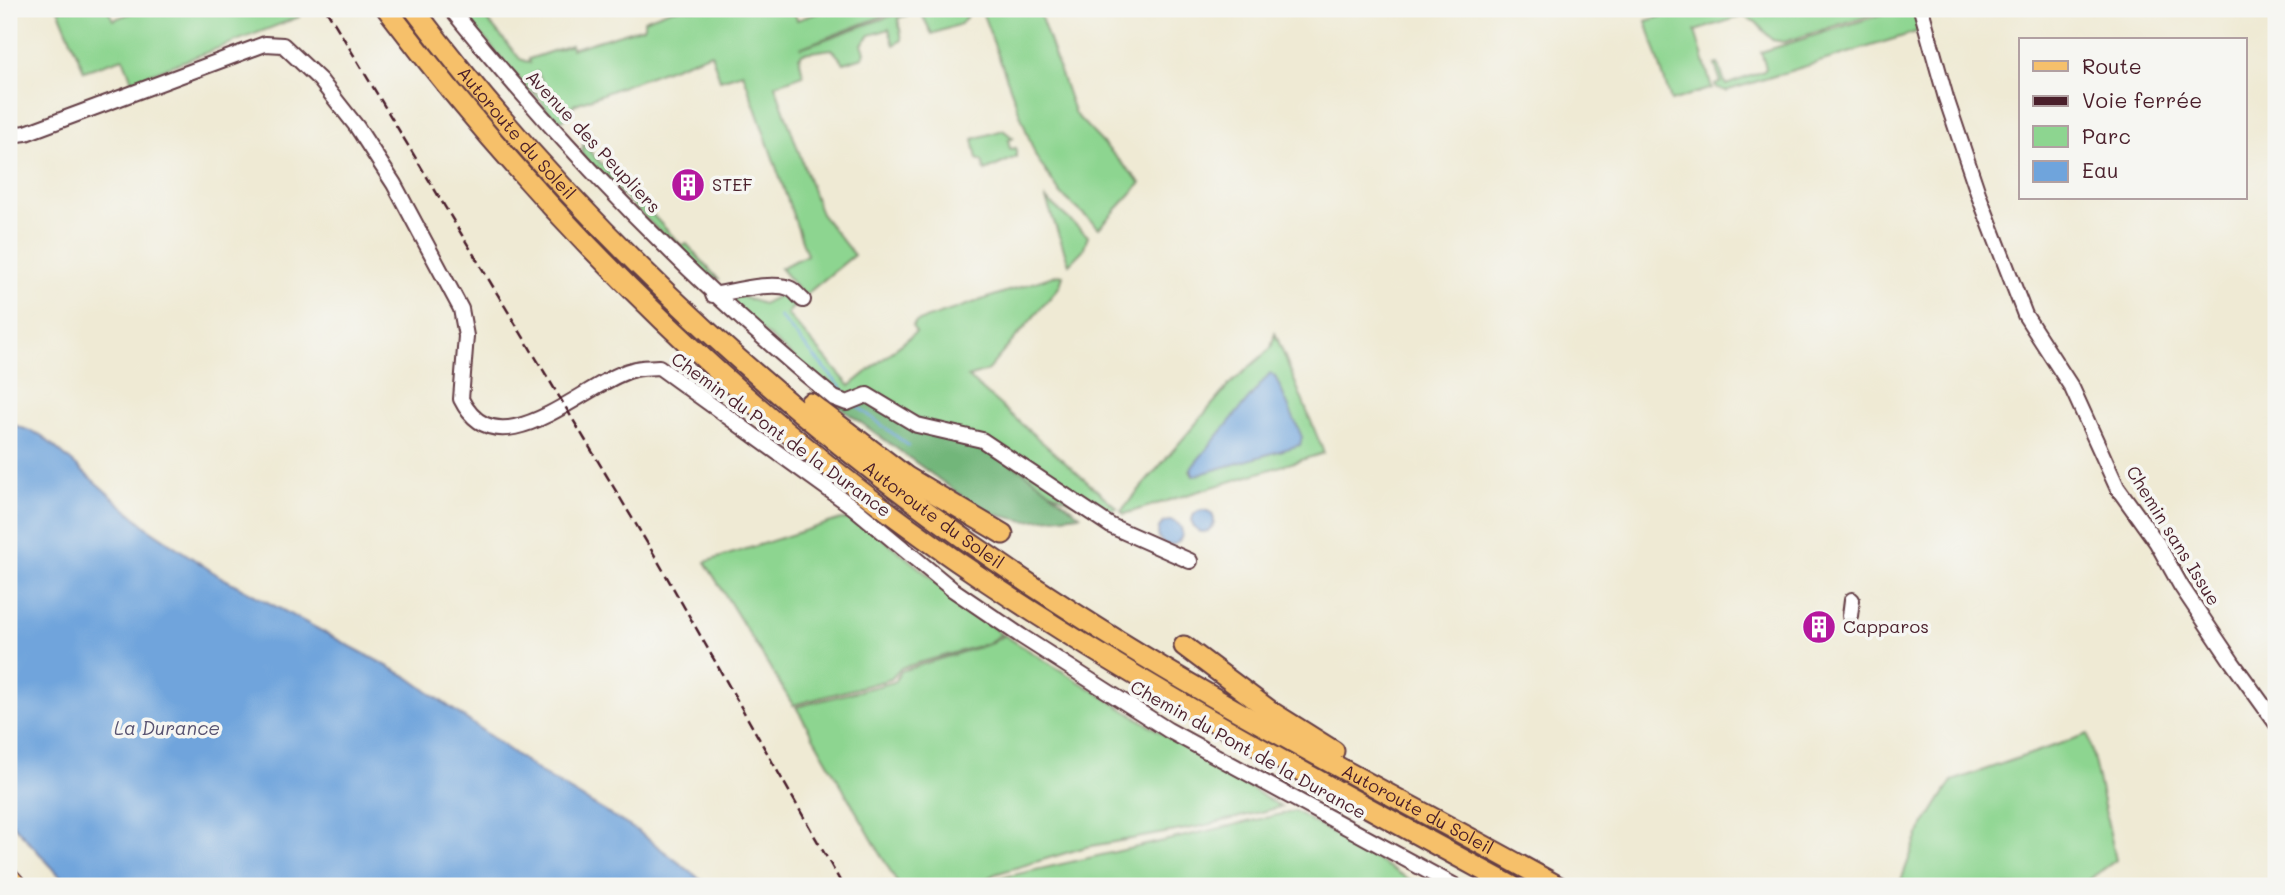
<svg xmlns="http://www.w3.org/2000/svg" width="2285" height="895" viewBox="0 0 2285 895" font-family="Mali,sans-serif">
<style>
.green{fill:#8dd590;stroke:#6c7a5e;stroke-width:2;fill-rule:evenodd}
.forest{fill:#72b67a;stroke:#5e6a52;stroke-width:2}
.water{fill:#6fa4dc;stroke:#5c6284;stroke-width:2}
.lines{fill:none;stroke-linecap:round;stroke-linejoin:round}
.stream{stroke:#6fa4dc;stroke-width:2.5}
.minor-casing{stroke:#633d44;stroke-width:18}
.major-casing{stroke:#633d44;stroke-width:21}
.highway-casing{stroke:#633d44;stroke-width:23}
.minor{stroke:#fff;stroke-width:14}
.major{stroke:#f6c06b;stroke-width:18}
.highway{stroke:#f6c06b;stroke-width:19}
.rail{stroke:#4a1f2b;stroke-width:2.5;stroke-dasharray:10 5;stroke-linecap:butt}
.labels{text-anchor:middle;stroke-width:7;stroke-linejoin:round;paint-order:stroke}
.street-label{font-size:18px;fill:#4a1f2b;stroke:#f6f6f2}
.poi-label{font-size:18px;fill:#4a1f2b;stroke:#f6f6f2;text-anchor:start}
.water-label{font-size:19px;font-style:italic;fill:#595472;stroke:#f6f6f2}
</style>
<rect width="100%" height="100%" fill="#f6f6f2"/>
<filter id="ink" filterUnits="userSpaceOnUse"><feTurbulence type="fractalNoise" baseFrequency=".0143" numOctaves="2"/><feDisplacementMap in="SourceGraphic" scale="14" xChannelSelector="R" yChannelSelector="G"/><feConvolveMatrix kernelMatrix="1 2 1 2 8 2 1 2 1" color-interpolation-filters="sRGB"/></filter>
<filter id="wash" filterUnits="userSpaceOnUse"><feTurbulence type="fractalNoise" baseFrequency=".00686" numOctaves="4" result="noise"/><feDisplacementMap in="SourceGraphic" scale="28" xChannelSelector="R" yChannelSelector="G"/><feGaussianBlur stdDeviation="1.57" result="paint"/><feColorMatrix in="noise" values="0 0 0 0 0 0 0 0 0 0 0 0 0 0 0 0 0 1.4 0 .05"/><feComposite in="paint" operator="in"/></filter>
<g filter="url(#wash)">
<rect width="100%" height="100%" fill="#efead4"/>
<!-- green -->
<path class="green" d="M 58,9 L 108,9 L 113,20 L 141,9 L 294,9 L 299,17 L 132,81 L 123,58 L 84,71 Z
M 459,9 L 478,9 L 520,59 L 530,63 L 529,59 L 571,45 L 571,49 L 644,27 L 644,20 L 673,9 L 793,9 L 797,20 L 829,9 L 901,9 L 800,48 L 911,9 L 968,9 L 969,14 L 961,24 L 932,34 L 920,11 L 898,18 L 902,40 L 894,45 L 889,29 L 870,35 L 862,44 L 865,52 L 863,57 L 844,63 L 832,49 L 803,53 L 799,57 L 803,75 L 775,85 L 821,214 L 854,255 L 804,296 L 780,268 L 807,255 L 743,73 L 720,80 L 711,53 L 573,105 L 571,113 L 563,120 L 553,118 L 538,97 L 533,95 L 547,90 L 537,72 L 531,76 L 534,78 L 535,92 L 530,92 Z
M 981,9 L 1038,9 L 1075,114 L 1141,183 L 1099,228 L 1061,194 L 1036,157 Z
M 1686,9 L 1889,9 L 1784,42 L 1772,40 L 1756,22 L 1743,16 L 1695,31 L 1712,88 L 1671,101 L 1646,21 Z
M 1899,9 L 1919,9 L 1926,29 L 1726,91 L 1716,88 L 1715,84 L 1721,82 L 1715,65 L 1718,64 L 1726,85 L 1764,71 L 1766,68 L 1761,52 Z
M 1003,130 L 1013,138 L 1008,140 L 1010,149 L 1016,148 L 1016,157 L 985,171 L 982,161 L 977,159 L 973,139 Z
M 583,144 L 643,209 L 646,208 L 682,246 L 686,243 L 718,279 L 704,276 L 582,155 Z
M 1046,199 L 1088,236 L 1083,250 L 1069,264 Z
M 1059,274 L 1063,275 L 1060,286 L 987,371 L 968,377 L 1117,508 L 1096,512 L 844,400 L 726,300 L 739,296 L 763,304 L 778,296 L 785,296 L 795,305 L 787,314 L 850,386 L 916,332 L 912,326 L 916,322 Z
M 1275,333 L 1324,453 L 1124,514 L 1121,511 L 1229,385 L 1271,348 ZM 1275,376 L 1301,437 L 1300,445 L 1193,476 L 1190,471 Z
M 841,519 L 860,520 L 1001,634 L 989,643 L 901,668 L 891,679 L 793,705 L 705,562 Z
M 1004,635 L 1281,807 L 1198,827 L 1086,847 L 995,874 L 973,886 L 899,886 L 796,707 L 894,682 L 901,671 L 992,643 Z
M 2088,734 L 2116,860 L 2080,886 L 1899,886 L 1918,835 L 1952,781 Z
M 1295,811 L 1420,886 L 981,886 L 996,879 Z"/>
<!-- forest -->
<path class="forest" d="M 864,399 L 972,440 L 1033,478 L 1080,515 L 1026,521 L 984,512 L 838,406 Z"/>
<!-- water -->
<path class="water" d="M 1270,373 L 1275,376 L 1302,437 L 1300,445 L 1193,476 L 1191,468 Z
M 9,423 L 41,435 L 149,529 L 219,576 L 408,677 L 544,775 L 639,832 L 709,886 L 69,886 L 9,820 Z
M1192 521a11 11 0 1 1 22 0a11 11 0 1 1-22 0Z
M1158 533a12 12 0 1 1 24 0a12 12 0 1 1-24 0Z"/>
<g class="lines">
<!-- stream -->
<path class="stream" d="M 779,316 L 845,392
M 858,407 L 909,446"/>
</g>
</g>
<g filter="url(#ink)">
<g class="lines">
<!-- minor casing -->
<g class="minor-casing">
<path id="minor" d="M 451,9 C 566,151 692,282 834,398 L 847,403 L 867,395 L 917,425 L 982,440 L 1111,526 L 1190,561
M 1921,9 L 1946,98 L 1979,196 L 2025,315 L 2072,388 L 2117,487 L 2157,543 L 2181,586 L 2232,662 L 2276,723
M 9,128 L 18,134 L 26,133 L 265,44 L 283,45 L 320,80 L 357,127 L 394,184 L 461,309 L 466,336 L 461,399 C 498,474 585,382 632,370 C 640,367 650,368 659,367 L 853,507 L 952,589 L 1021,636 L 1168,730 L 1455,886
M 713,295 C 732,292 774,280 791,289 C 795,291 799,297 803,300
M 1850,616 L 1852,600"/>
</g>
<!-- major casing -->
<g class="major-casing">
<path id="major" d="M 9,876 L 18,886"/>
</g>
<!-- highway casing -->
<g class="highway-casing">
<g id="highway">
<path d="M 387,9 C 553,229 757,428 986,581 C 1155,694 1333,789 1512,886"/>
<path id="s1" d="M 414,9 C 587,239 815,445 1056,601 C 1217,707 1390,793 1558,886"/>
<path d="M 810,403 L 907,477 L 1003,534"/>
<path d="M 1184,646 L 1272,712 L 1334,751"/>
</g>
</g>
<!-- minor -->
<use href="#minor" class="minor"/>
<!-- major -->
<use href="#major" class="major"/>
<!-- highway -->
<use href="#highway" class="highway"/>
<!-- rail -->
<path class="rail" d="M 326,9 L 655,556 L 843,886"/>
</g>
</g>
<!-- icons -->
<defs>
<g id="building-disc" transform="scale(1.75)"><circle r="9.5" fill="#b5179e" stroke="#f6f6f2"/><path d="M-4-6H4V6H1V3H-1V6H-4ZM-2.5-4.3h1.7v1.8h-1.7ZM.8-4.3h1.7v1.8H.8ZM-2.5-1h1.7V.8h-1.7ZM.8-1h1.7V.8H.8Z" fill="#fff"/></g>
</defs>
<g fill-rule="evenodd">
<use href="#building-disc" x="688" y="185"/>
<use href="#building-disc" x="1819" y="627"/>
</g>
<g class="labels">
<!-- street labels -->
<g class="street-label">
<text dy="6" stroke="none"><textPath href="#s1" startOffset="161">Autoroute du Soleil</textPath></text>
<text transform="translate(593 142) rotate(47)" y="6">Avenue des Peupliers</text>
<text transform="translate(781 435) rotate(36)" y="6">Chemin du Pont de la Durance</text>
<text dy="6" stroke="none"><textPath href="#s1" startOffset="728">Autoroute du Soleil</textPath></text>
<text transform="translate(2173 536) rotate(58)" y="6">Chemin sans Issue</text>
<text transform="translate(1248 750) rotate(29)" y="6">Chemin du Pont de la Durance</text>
<text dy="6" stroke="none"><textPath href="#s1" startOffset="1295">Autoroute du Soleil</textPath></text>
</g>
<!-- poi labels -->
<g class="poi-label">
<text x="712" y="191">STEF</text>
<text x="1843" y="633">Capparos</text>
</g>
<!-- water labels -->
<g class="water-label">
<text x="167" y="735">La Durance</text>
</g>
</g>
<!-- margin -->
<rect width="2285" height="895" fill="none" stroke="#f6f6f2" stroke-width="35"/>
<!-- legend -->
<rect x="2019" y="38" width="228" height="161" fill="#f6f6f2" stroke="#b1a0a2" stroke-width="2"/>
<rect x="2033" y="61" width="35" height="10" fill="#f6c06b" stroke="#b1a0a2" stroke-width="2"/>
<text x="2082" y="74" font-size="21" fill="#4a1f2b">Route</text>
<rect x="2033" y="96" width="35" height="10" fill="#4a1f2b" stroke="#b1a0a2" stroke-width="2"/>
<text x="2082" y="108" font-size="21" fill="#4a1f2b">Voie ferrée</text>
<rect x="2033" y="126" width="35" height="21" fill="#8dd590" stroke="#b1a0a2" stroke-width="2"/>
<text x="2082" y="144" font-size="21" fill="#4a1f2b">Parc</text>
<rect x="2033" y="161" width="35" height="21" fill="#6fa4dc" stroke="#b1a0a2" stroke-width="2"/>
<text x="2082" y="178" font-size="21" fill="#4a1f2b">Eau</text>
</svg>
